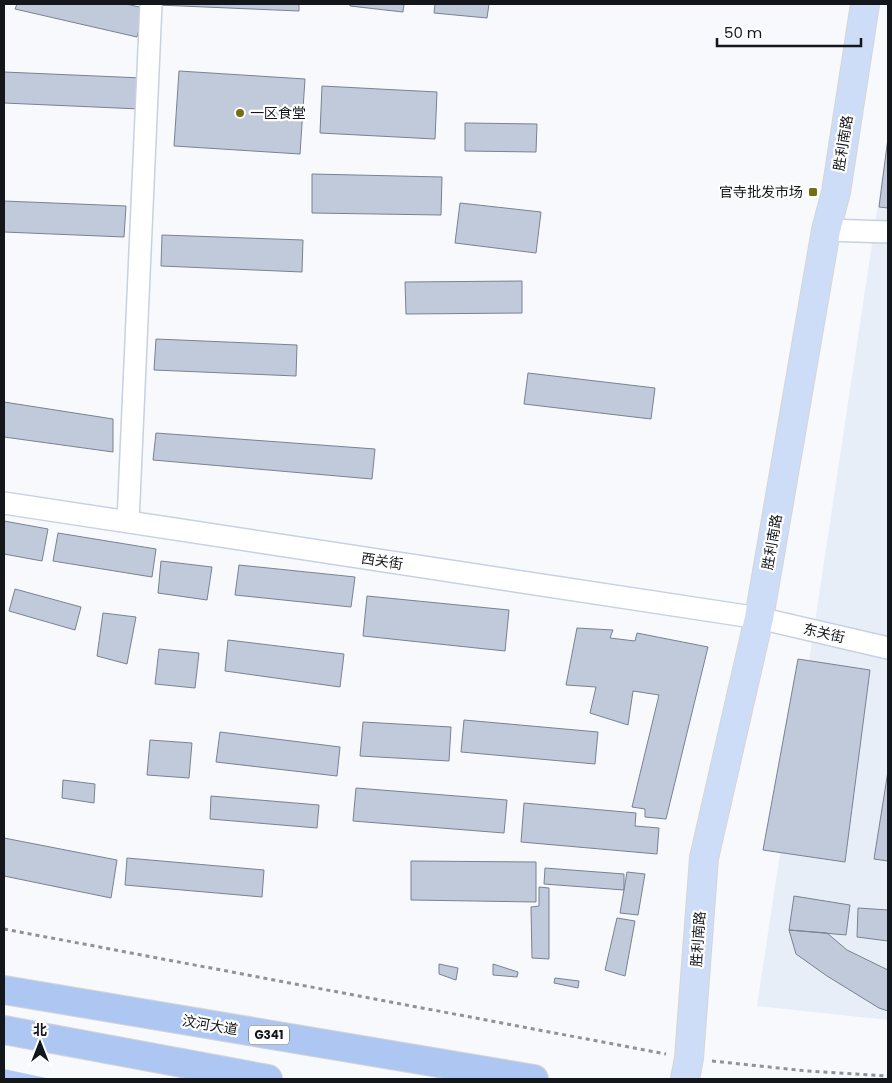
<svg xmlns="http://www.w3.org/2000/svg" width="892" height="1083" viewBox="0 0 892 1083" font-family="Poppins,'Noto Sans SC',sans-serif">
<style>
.built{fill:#e8eef8}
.green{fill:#b1caf5}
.building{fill:#c0cadb;stroke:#798291}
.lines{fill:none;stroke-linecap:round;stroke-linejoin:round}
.minor-casing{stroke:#c7d1e1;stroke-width:24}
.major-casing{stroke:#d5d5d6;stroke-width:30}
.highway-casing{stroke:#d5d5d6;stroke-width:30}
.path{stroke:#8f9296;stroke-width:3;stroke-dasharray:4 4;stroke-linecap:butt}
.minor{stroke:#fff;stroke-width:21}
.major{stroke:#ceddf7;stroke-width:28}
.highway{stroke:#adc7f2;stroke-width:28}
.poi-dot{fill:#707115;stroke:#fff;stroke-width:2}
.labels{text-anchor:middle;stroke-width:4.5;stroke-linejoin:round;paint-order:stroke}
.shield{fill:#fff;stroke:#5a5d60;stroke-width:1}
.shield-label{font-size:12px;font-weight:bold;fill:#13171c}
.poi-label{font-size:14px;fill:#13171c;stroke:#fff;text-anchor:start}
.street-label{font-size:14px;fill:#13171c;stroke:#fff}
</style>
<rect width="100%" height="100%" fill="#f7f9fc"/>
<!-- built -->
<path class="built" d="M 888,138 L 888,1020 L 757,1006 Z"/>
<!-- green -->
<path class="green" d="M 4,1069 L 51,1079 L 4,1079 Z"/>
<!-- building -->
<path class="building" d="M 17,4 L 126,4 L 144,8 L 137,37 L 15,9 Z
M 158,4 L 299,4 L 299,11 L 158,5 Z
M 350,4 L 404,4 L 403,12 L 350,6 Z
M 435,4 L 489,4 L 487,18 L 434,13 Z
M 179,71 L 305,79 L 300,154 L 174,146 Z
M 4,72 L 142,78 L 140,109 L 4,103 Z
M 322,86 L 437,92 L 435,139 L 320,133 Z
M 465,123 L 537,124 L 536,152 L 465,151 Z
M 888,138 L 888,208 L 879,207 Z
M 312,174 L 442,177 L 441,215 L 312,213 Z
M 4,201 L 126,206 L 124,237 L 4,232 Z
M 460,203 L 541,212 L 536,253 L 455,243 Z
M 162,235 L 303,240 L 302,272 L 161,266 Z
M 522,281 L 522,313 L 406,314 L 405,282 Z
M 156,339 L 297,345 L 296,376 L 154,370 Z
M 528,373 L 655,388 L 651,419 L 524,404 Z
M 4,402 L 113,419 L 113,452 L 4,437 Z
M 156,433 L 375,449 L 372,479 L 153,460 Z
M 4,521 L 48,529 L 42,561 L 4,554 Z
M 58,533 L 156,549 L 152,577 L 53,561 Z
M 161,561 L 212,567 L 207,600 L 158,593 Z
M 239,565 L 355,577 L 351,607 L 235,595 Z
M 15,589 L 81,607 L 75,630 L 9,611 Z
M 367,596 L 509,610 L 505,651 L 363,636 Z
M 103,613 L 136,617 L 127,664 L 97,656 Z
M 577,628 L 613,630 L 610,638 L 635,641 L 637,633 L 708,647 L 666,819 L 645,817 L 645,809 L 632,807 L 659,695 L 633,691 L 628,725 L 590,713 L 596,687 L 566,685 Z
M 228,640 L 344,654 L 340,687 L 225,671 Z
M 159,649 L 199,653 L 195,688 L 155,684 Z
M 798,659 L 870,670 L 845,862 L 763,850 Z
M 464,720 L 598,732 L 595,764 L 461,752 Z
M 363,722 L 451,727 L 449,761 L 360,756 Z
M 220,732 L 340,747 L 337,776 L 216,762 Z
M 150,740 L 192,743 L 189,778 L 147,775 Z
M 888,771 L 888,861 L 874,859 Z
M 63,780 L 95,784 L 94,803 L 62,798 Z
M 356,788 L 507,800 L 504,833 L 353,821 Z
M 211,796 L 319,805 L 317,828 L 210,819 Z
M 524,803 L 636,813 L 635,826 L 659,828 L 657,854 L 521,842 Z
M 4,838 L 117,860 L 111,898 L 4,876 Z
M 127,858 L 264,870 L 262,897 L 125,885 Z
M 411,861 L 536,862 L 536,902 L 411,900 Z
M 545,868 L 624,874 L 624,890 L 544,884 Z
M 627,872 L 645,874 L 638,915 L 620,913 Z
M 539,887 L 549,888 L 549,959 L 532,958 L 531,907 L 539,906 Z
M 794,896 L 850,905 L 846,935 L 789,930 Z
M 858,908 L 888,910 L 888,941 L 857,937 Z
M 617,918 L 635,921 L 625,976 L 605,970 Z
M 789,930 L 827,933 L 847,950 L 888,970 L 888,1011 L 879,1008 L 827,976 L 796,954 Z
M 439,964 L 458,968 L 456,980 L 439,974 Z
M 493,964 L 518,972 L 517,977 L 493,975 Z
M 555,978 L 579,981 L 578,988 L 554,983 Z"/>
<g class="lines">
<!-- minor casing -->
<g class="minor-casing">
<path id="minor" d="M 826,230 L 888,232
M 4,503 L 759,618 L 888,648
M 128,522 L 151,4"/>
</g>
<!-- major casing -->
<g class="major-casing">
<path id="major" d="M 685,1079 L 689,1058 L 704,858 L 759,618 L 826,230 L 836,192 L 865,4"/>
</g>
<!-- highway casing -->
<g class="highway-casing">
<path id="highway" d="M 4,990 L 534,1079
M 4,1030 L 268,1079"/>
</g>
<!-- path -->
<path class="path" d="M 4,929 L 666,1054
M 712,1061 L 807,1071 L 888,1076"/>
<!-- minor -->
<use href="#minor" class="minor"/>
<!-- major -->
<use href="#major" class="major"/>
<!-- highway -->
<use href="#highway" class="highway"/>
</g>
<!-- markers -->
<g class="poi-dot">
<circle cx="240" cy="113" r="5"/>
<rect x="808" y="187" width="10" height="10" rx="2.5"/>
</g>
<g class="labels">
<!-- shield labels -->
<rect class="shield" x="249" y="1025.5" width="40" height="19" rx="4"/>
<g class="shield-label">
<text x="269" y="1039">G341</text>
</g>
<!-- poi labels -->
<g class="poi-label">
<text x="250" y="118">一区食堂</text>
<text x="803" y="197" text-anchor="end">官寺批发市场</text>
</g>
<!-- street labels -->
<g class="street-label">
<text transform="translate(843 143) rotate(-81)" y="5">胜利南路</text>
<text transform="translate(772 542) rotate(-80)" y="5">胜利南路</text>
<text transform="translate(382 561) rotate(9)" y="5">西关街</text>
<text transform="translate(824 633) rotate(13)" y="5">东关街</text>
<text transform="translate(698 939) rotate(-86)" y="5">胜利南路</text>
<text transform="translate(210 1025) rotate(10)" y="5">汶河大道</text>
</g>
</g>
<!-- border -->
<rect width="892" height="1083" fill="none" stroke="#13171c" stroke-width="10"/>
<!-- north arrow -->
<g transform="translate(40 1043)" stroke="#ffffff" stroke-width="4" paint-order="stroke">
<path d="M0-4L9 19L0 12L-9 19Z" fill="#13171c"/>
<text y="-8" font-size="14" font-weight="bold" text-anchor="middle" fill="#13171c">北</text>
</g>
<!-- scale -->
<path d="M717 38v8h144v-8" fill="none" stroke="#13171c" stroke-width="2.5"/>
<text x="724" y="38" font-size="15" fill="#13171c" stroke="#ffffff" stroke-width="4" paint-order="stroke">50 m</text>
</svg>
